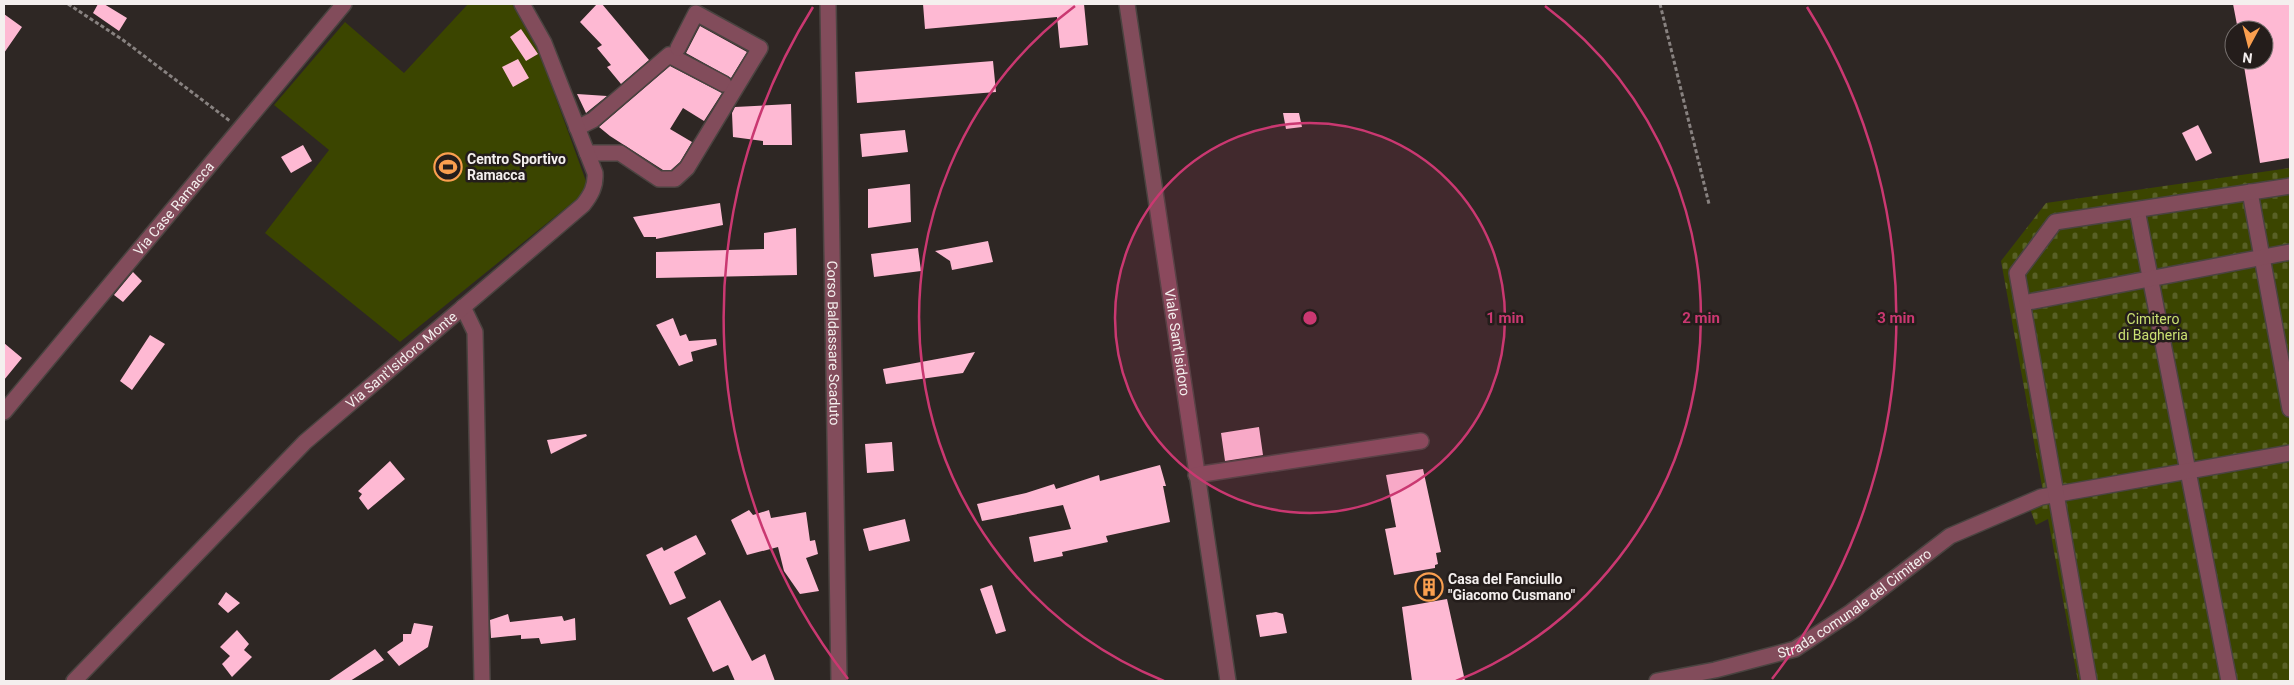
<svg xmlns="http://www.w3.org/2000/svg" width="2294" height="685" viewBox="0 0 2294 685" font-family="Roboto,sans-serif">
<style>
.grass{fill:#3b4500}
.cemetery{fill:url(#cemetery-stones)}
.building{fill:#feb9d3}
.lines{fill:none;stroke-linecap:round;stroke-linejoin:round}
.minor-casing{stroke:#4a4340;stroke-width:18}
.path{stroke:#888280;stroke-width:3;stroke-dasharray:4 2.5;stroke-linecap:butt}
.minor{stroke:#824c5b;stroke-width:15}
.ring{fill:none;stroke:#ca3871;stroke-width:2.5}
.labels{text-anchor:middle;stroke-width:5;stroke-linejoin:round;paint-order:stroke}
.poi-label{font-size:14px;font-weight:bold;fill:#f4efee;stroke:#241d1b;text-anchor:start}
.street-label{font-size:14px;fill:#f4efee;stroke:#241d1b}
.park-label{font-size:14px;fill:#cae072;stroke:#241d1b}
.centre{fill:#ca3871;stroke:#241d1b;stroke-width:2.5}
.ring-label{font-size:15px;text-anchor:middle;font-weight:bold;fill:#ca3871;stroke:#241d1b;stroke-width:5;stroke-linejoin:round;paint-order:stroke}
</style>
<defs>
<pattern id="cemetery-stones" width="16" height="16" patternUnits="userSpaceOnUse" patternTransform="scale(1.25)"><rect width="16" height="16" fill="#3b4500"/><path d="M2 7V4a2 2 0 0 1 4 0v3zM10 15v-3a2 2 0 0 1 4 0v3z" fill="#586026"/></pattern>
</defs>
<rect width="100%" height="100%" fill="#2e2724"/>
<!-- grass -->
<path class="grass" d="M 468,4 L 512,4 L 540,54 L 587,184 L 583,194 L 400,342 L 265,233 L 329,150 L 274,105 L 345,22 L 404,73 Z"/>
<!-- cemetery -->
<path class="cemetery" d="M 2290,168 L 2290,681 L 2078,681 L 2048,519 L 2036,525 L 2029,506 L 2044,497 L 2001,261 L 2046,203 Z"/>
<!-- building -->
<path class="building" d="M 98,4 L 104,4 L 127,18 L 119,31 L 93,13 Z
M 597,4 L 602,4 L 649,60 L 621,84 L 607,67 L 611,65 L 597,48 L 602,45 L 580,22 Z
M 923,4 L 1084,4 L 1088,45 L 1060,48 L 1057,17 L 925,29 Z
M 2233,4 L 2290,4 L 2290,158 L 2260,163 L 2243,60 L 2264,60 L 2264,30 L 2238,30 Z
M 4,14 L 22,27 L 4,53 Z
M 700,26 L 747,52 L 731,78 L 686,53 Z
M 521,29 L 538,54 L 526,61 L 510,37 Z
M 518,59 L 529,78 L 513,87 L 502,67 Z
M 993,61 L 996,92 L 857,103 L 855,72 Z
M 670,66 L 722,93 L 704,121 L 683,108 L 670,129 L 692,142 L 680,162 L 671,170 L 663,170 L 610,136 L 599,127 Z
M 577,94 L 607,96 L 586,113 Z
M 791,104 L 792,145 L 763,145 L 763,141 L 733,137 L 732,113 L 735,107 Z
M 1283,113 L 1299,113 L 1302,127 L 1286,129 Z
M 2198,125 L 2212,153 L 2196,161 L 2182,133 Z
M 905,130 L 908,152 L 862,157 L 860,134 Z
M 303,145 L 312,161 L 291,173 L 281,157 Z
M 910,184 L 911,222 L 868,228 L 868,189 Z
M 720,203 L 723,225 L 656,239 L 656,237 L 644,237 L 633,217 Z
M 796,228 L 797,275 L 656,278 L 656,252 L 764,249 L 764,233 Z
M 988,241 L 993,262 L 952,270 L 950,261 L 935,251 Z
M 918,248 L 921,271 L 874,277 L 871,254 Z
M 133,272 L 142,281 L 123,302 L 114,295 Z
M 673,318 L 680,336 L 686,334 L 689,341 L 716,339 L 717,345 L 691,352 L 693,361 L 679,366 L 656,325 Z
M 150,335 L 165,344 L 132,390 L 120,381 Z
M 4,343 L 22,358 L 4,380 Z
M 975,352 L 963,373 L 886,384 L 883,369 Z
M 1259,427 L 1263,455 L 1225,461 L 1221,433 Z
M 586,434 L 587,436 L 551,454 L 547,440 Z
M 892,442 L 894,471 L 867,473 L 865,444 Z
M 390,461 L 405,479 L 368,510 L 359,498 L 362,494 L 358,491 Z
M 1160,465 L 1166,486 L 1163,486 L 1170,522 L 1106,536 L 1108,542 L 1062,552 L 1063,556 L 1034,562 L 1029,537 L 1071,529 L 1063,505 L 982,521 L 977,504 L 1026,493 L 1054,484 L 1056,489 L 1099,475 L 1100,481 Z
M 1423,469 L 1441,552 L 1436,553 L 1438,564 L 1435,565 L 1435,568 L 1394,575 L 1385,529 L 1396,527 L 1386,475 Z
M 749,510 L 753,515 L 769,510 L 771,518 L 806,512 L 810,541 L 815,540 L 818,554 L 806,558 L 819,591 L 800,594 L 784,571 L 778,547 L 747,555 L 731,520 Z
M 905,519 L 910,541 L 869,551 L 863,529 Z
M 696,535 L 706,554 L 674,572 L 686,598 L 670,605 L 646,555 L 662,547 L 664,551 Z
M 992,585 L 1006,631 L 996,634 L 980,589 Z
M 226,592 L 240,603 L 228,613 L 218,604 Z
M 1447,599 L 1465,681 L 1412,681 L 1402,607 Z
M 720,600 L 752,661 L 765,654 L 775,681 L 735,681 L 728,665 L 713,672 L 687,618 Z
M 1276,612 L 1283,614 L 1287,633 L 1260,637 L 1256,615 Z
M 508,614 L 510,622 L 562,616 L 564,621 L 575,618 L 576,640 L 541,644 L 539,638 L 521,639 L 521,635 L 491,638 L 490,620 Z
M 414,623 L 433,626 L 428,647 L 399,666 L 387,652 L 403,641 L 403,634 L 411,634 Z
M 237,630 L 249,644 L 244,650 L 252,657 L 232,677 L 222,664 L 230,656 L 220,647 Z
M 375,649 L 384,660 L 350,681 L 328,681 Z"/>
<g class="lines">
<!-- minor casing -->
<g class="minor-casing">
<g id="minor">
<path id="s1" d="M 828,4 L 839,681"/>
<path id="s2" d="M 1127,4 L 1228,681"/>
<path d="M 577,128 L 593,120 L 669,55 L 724,84"/>
<path d="M 587,153 L 620,153 L 659,179 L 675,179 L 687,168 L 760,48 L 696,13 L 678,48"/>
<path d="M 2250,192 L 2290,409"/>
<path d="M 2137,210 L 2229,681"/>
<path d="M 2023,303 L 2290,252"/>
<path d="M 463,307 L 475,332 L 482,681"/>
<path id="s3" d="M 4,412 L 344,4"/>
<path d="M 1196,475 L 1421,441"/>
<path id="s4" d="M 74,681 L 305,442 L 583,205 C 591,195 596,186 595,173 L 544,43 L 522,4"/>
<path id="s5" d="M 1657,681 L 1715,670 L 1795,649 L 1851,612 L 1950,536 L 2041,497 L 2290,453"/>
<path d="M 2089,681 L 2017,273 L 2055,222 L 2290,186"/>
</g>
</g>
<!-- path -->
<path class="path" d="M 68,4 L 123,40 L 230,121
M 1660,4 L 1709,204"/>
<!-- minor -->
<use href="#minor" class="minor"/>
</g>
<!-- distance rings -->
<circle cx="1310" cy="318" r="195" fill="#ca3871" fill-opacity=".12"/>
<g class="ring">
<circle cx="1310" cy="318" r="195"/>
<path d="M1164 681A391 391 0 0 1 1075 6M1545 6A391 391 0 0 1 1456 681"/>
<path d="M848 679A586 586 0 0 1 813 7M1807 7A586 586 0 0 1 1772 679"/>
</g>
<!-- icons -->
<defs>
<g id="stadium-ring" transform="scale(1.4375)"><circle r="9.5" fill="#241d1b" stroke="#fa9f4f" stroke-width="1.5"/><path d="M0-5a6.5 5 0 1 0 0 10a6.5 5 0 1 0 0-10ZM-3.5-1.8h7v3.6h-7Z" fill="#fa9f4f"/></g>
<g id="building-ring" transform="scale(1.4375)"><circle r="9.5" fill="#241d1b" stroke="#fa9f4f" stroke-width="1.5"/><path d="M-4-6H4V6H1V3H-1V6H-4ZM-2.5-4.3h1.7v1.8h-1.7ZM.8-4.3h1.7v1.8H.8ZM-2.5-1h1.7V.8h-1.7ZM.8-1h1.7V.8H.8Z" fill="#fa9f4f"/></g>
</defs>
<g fill-rule="evenodd">
<use href="#stadium-ring" x="448" y="167"/>
<use href="#building-ring" x="1429" y="587"/>
</g>
<g class="labels">
<!-- poi labels -->
<g class="poi-label">
<text x="467" y="164">Centro Sportivo<tspan x="467" dy="16">Ramacca</tspan></text>
<text x="1448" y="584">Casa del Fanciullo<tspan x="1448" dy="16">"Giacomo Cusmano"</tspan></text>
</g>
<!-- street labels -->
<g class="street-label">
<text dy="5" stroke="none"><textPath href="#s3" startOffset="265">Via Case Ramacca</textPath></text>
<text dy="5" stroke="none"><textPath href="#s1" startOffset="339">Corso Baldassare Scaduto</textPath></text>
<text dy="5" stroke="none"><textPath href="#s2" startOffset="342">Viale Sant'Isidoro</textPath></text>
<text dy="5" stroke="none"><textPath href="#s4" startOffset="459">Via Sant'Isidoro Monte</textPath></text>
<text dy="5" stroke="none"><textPath href="#s5" startOffset="216">Strada comunale del Cimitero</textPath></text>
</g>
<!-- park labels -->
<g class="park-label">
<text x="2153" y="324">Cimitero<tspan x="2153" dy="16">di Bagheria</tspan></text>
</g>
</g>
<circle cx="1310" cy="318" r="8" class="centre"/>
<g class="ring-label">
<text x="1505" y="323">1 min</text>
<text x="1701" y="323">2 min</text>
<text x="1896" y="323">3 min</text>
</g>
<!-- border -->
<rect width="2294" height="685" fill="none" stroke="#f4efee" stroke-width="10"/>
<!-- north arrow -->
<g transform="translate(2249 45) rotate(187)"><circle r="24" fill="#241d1b" stroke="#77716f"/>
<path d="M0-4L9 19L0 12L-9 19Z" fill="#fa9f4f"/>
<text y="-8" font-size="14" font-weight="bold" text-anchor="middle" fill="#f4efee">N</text>
</g>
</svg>
